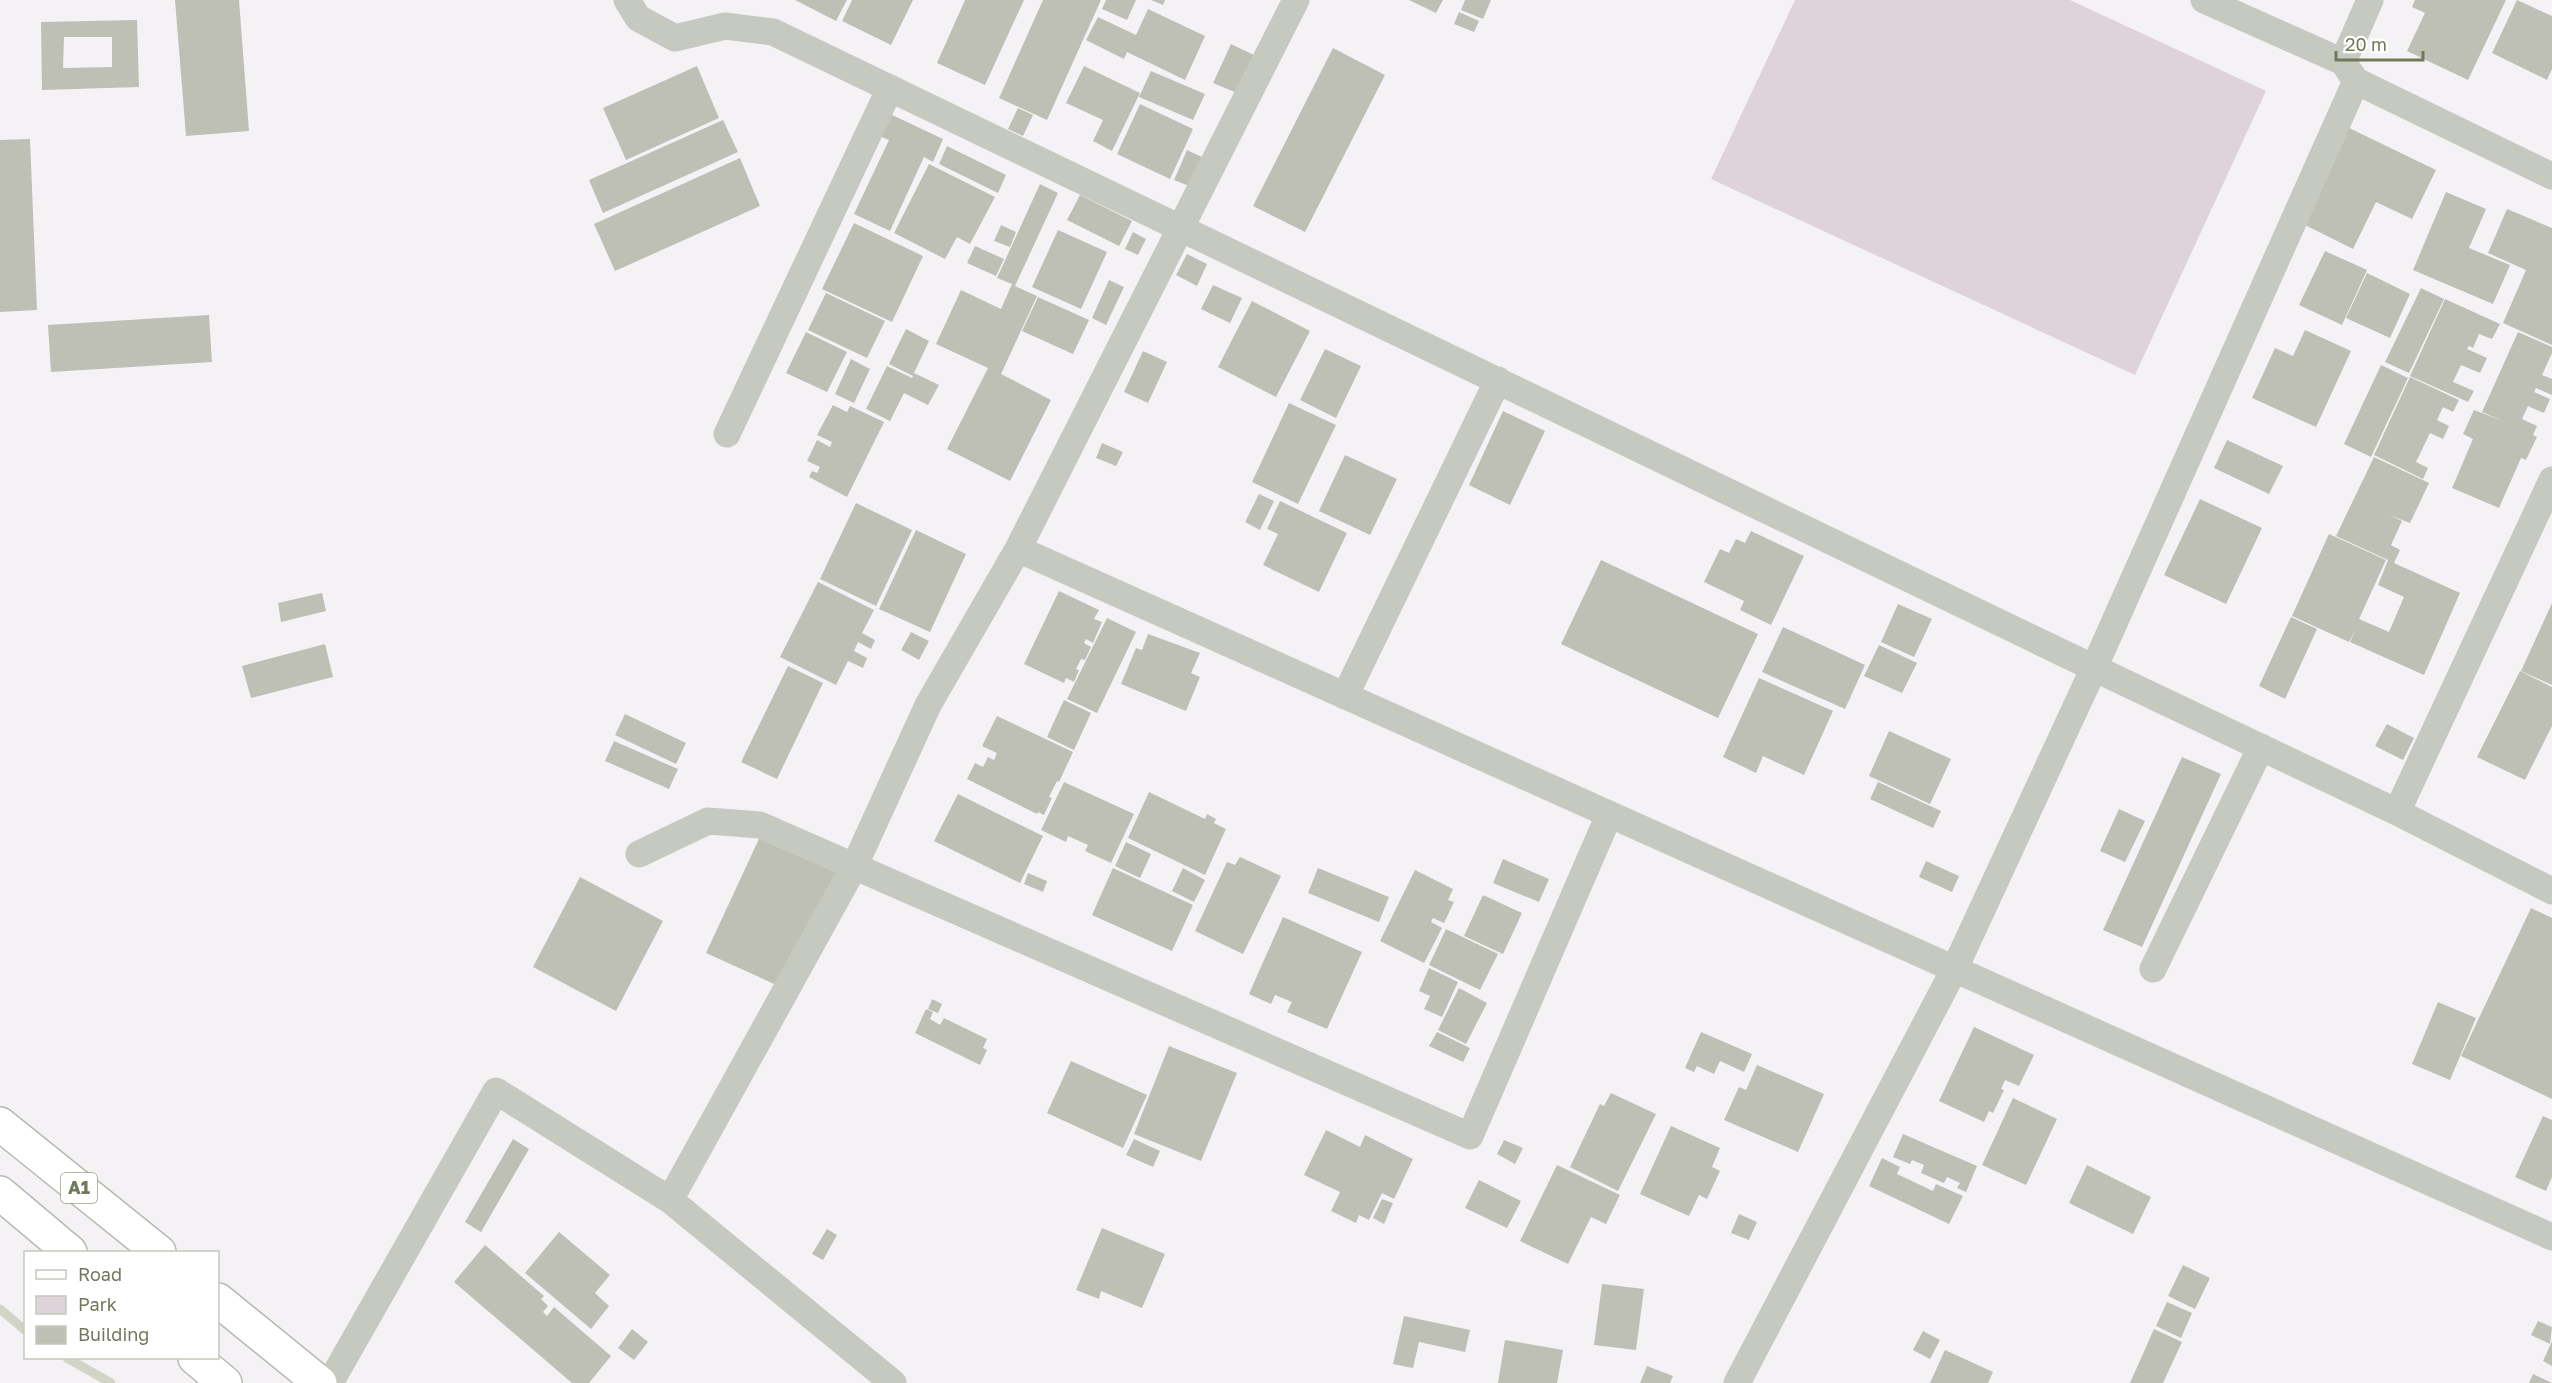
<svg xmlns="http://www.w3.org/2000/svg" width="2552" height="1383" viewBox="0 0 2552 1383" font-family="'Golos Text',sans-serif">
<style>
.green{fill:#ded3d8}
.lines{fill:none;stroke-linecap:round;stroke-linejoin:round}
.stream{stroke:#d2d4c6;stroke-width:9}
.building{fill:#bec0b5;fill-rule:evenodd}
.primary-casing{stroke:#b7baaf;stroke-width:36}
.street{stroke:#c6c9c0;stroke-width:27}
.primary{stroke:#fff;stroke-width:33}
.labels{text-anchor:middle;stroke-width:6;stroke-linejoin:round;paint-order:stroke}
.shield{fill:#fff;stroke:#9ca18c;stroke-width:1.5}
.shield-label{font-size:18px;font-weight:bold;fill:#71795b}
</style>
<rect width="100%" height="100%" fill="#f5f2f6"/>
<!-- green -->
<path class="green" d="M 1795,0 L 2070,0 L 2266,91 L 2135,375 L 1711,179 Z"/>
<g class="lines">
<!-- stream -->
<path class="stream" d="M 0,1309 L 26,1331
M 67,1358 L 111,1383"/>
</g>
<!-- building -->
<path class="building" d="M 175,0 L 239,0 L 249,131 L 186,136 Z
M 795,0 L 847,0 L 836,21 Z
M 852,0 L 913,0 L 891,45 L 842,21 Z
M 965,0 L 1024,0 L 985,85 L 937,63 Z
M 1043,0 L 1101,0 L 1047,120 L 999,98 Z
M 1106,0 L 1136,0 L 1127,20 L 1102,9 Z
M 1151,0 L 1165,0 L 1163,5 Z
M 1409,0 L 1443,0 L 1436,13 Z
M 1465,0 L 1491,0 L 1483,19 L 1461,10 Z
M 2415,0 L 2506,0 L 2468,80 L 2407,51 L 2425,13 L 2412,7 Z
M 2517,0 L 2552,16 L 2552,69 L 2547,80 L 2492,53 Z
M 1148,9 L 1205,36 L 1185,80 L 1127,52 L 1124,59 L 1086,40 L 1098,17 L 1136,35 Z
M 1459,12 L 1479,21 L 1474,32 L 1454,24 Z
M 137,20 L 139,87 L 42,90 L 41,22 ZM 64,37 L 112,37 L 112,67 L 63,68 Z
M 1231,44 L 1254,55 L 1237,93 L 1213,83 Z
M 1333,48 L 1385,75 L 1305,232 L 1253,206 Z
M 697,66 L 719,118 L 626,160 L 603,108 Z
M 1084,66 L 1140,93 L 1112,151 L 1093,141 L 1103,120 L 1066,103 Z
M 1151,71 L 1205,94 L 1193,120 L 1139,97 Z
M 1140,104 L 1193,129 L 1170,179 L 1117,154 Z
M 1018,108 L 1033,115 L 1023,136 L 1008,129 Z
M 888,113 L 943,139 L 933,162 L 924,157 L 890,231 L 854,214 L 889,140 L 877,135 Z
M 723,120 L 738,152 L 603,213 L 589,180 Z
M 2345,126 L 2436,170 L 2412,219 L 2376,202 L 2353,249 L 2299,222 Z
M 30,139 L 37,310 L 0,312 L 0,140 Z
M 947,146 L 1006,175 L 998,193 L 939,164 Z
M 1187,150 L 1202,157 L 1189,186 L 1174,180 Z
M 740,158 L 760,206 L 615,271 L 594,224 Z
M 929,164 L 995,197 L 970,244 L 957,237 L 945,259 L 894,233 Z
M 1040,184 L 1058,193 L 1015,286 L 1037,296 L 1001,374 L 1051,400 L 1010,481 L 947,449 L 988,368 L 936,344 L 961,290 L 1001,309 L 1012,284 L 997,278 Z
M 2446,192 L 2486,209 L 2469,248 L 2510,265 L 2493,304 L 2413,270 Z
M 1080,195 L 1132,221 L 1119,246 L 1067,220 Z
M 2507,209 L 2552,228 L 2552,345 L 2503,323 L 2526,270 L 2488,253 Z
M 854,223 L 923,256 L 892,322 L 822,289 Z
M 1001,225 L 1016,232 L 1010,247 L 994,241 Z
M 1058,230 L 1107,252 L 1081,309 L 1032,287 Z
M 1133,232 L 1146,239 L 1138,255 L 1125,249 Z
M 975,246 L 1004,259 L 996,276 L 967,263 Z
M 2325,251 L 2367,270 L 2342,325 L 2299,305 Z
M 1187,254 L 1207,264 L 1197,286 L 1176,275 Z
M 2367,273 L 2410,294 L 2390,338 L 2346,318 Z
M 1109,280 L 1124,287 L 1106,325 L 1092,318 Z
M 1213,285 L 1242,298 L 1230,323 L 1201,309 Z
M 2421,288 L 2444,299 L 2409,373 L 2385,362 Z
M 826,293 L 885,321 L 867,358 L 808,330 Z
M 1038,297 L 1089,320 L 1073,354 L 1022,331 Z
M 2445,299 L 2500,324 L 2492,339 L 2479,334 L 2473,348 L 2469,346 L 2467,349 L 2487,358 L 2480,373 L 2461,365 L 2453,382 L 2474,391 L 2468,402 L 2410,376 Z
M 1252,301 L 1310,331 L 1276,397 L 1218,367 Z
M 209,315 L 212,362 L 51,372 L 48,325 Z
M 906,329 L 929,341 L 914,373 L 939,385 L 928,405 L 904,393 L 890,421 L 866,409 L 887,366 L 912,378 L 913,376 L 889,364 Z
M 2305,330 L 2351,351 L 2316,427 L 2252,398 L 2275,348 L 2293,356 Z
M 806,332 L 847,352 L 827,392 L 786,373 Z
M 2518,332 L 2552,347 L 2552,353 L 2542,375 L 2552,379 L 2552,395 L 2536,388 L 2534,392 L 2550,399 L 2544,413 L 2528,406 L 2522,419 L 2537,426 L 2533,435 L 2537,437 L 2526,460 L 2521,458 L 2499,508 L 2452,488 L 2473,439 L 2463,434 L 2474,410 L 2503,421 L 2482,412 Z
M 1325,349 L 1361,366 L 1336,418 L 1300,400 Z
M 1143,351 L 1167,362 L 1148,403 L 1124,392 Z
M 851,359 L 870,369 L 854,403 L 835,394 Z
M 2381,365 L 2408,378 L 2371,457 L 2344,444 Z
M 2410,377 L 2459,400 L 2453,412 L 2443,407 L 2437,420 L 2449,426 L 2443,439 L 2430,433 L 2416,462 L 2428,468 L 2423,479 L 2374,455 Z
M 1289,403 L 1336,425 L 1298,504 L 1252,482 Z
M 833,405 L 847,412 L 850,406 L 884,422 L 847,497 L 809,477 L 812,471 L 817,473 L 820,467 L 807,461 L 817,440 L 830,447 L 832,442 L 817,435 Z
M 1503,411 L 1545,431 L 1510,505 L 1469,485 Z
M 2227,440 L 2283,466 L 2269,494 L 2214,468 Z
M 1102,443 L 1123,452 L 1116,466 L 1096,458 Z
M 1345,455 L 1397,479 L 1370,535 L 1319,511 Z
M 2374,457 L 2429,483 L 2410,523 L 2389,515 L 2402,521 L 2391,545 L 2400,550 L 2394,563 L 2460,593 L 2424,675 L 2350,642 L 2356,629 L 2349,642 L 2292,616 L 2329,534 L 2386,560 L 2359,619 L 2389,632 L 2404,597 L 2378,585 L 2388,560 L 2336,536 Z
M 1259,494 L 1274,501 L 1260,530 L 1245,522 Z
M 2200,499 L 2262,528 L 2226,604 L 2164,575 Z
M 1280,501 L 1347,533 L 1319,592 L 1263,565 L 1278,534 L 1267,529 Z
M 856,503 L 912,530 L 876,606 L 820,579 Z
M 916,530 L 966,554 L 930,632 L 879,609 Z
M 1751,531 L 1804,556 L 1771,625 L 1740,610 L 1744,601 L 1704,582 L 1720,549 L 1729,553 L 1736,539 L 1745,543 Z
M 1601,560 L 1758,634 L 1718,718 L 1561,644 Z
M 818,582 L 874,610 L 862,633 L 875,640 L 871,649 L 858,642 L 854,651 L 867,658 L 863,668 L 848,661 L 836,685 L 780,657 Z
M 1059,591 L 1099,610 L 1094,619 L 1102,622 L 1093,643 L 1086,639 L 1084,643 L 1091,647 L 1085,660 L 1081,659 L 1076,669 L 1079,670 L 1074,682 L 1066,678 L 1064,683 L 1024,664 Z
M 322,593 L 326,611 L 281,622 L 278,603 Z
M 2552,603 L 2552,685 L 2521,671 Z
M 1898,604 L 1932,619 L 1914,657 L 1881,642 Z
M 2291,617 L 2317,629 L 2285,699 L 2259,686 Z
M 1107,618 L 1136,632 L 1097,713 L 1067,699 Z
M 1783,627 L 1865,665 L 1845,709 L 1762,672 Z
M 911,632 L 929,641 L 919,660 L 901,650 Z
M 1148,634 L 1200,653 L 1191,673 L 1200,677 L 1186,711 L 1121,684 L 1136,648 L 1142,650 Z
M 325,644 L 333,677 L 251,698 L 242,666 Z
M 1879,645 L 1917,663 L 1902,693 L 1864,676 Z
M 788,666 L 823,683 L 777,779 L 741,762 Z
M 2520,671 L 2552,687 L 2552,726 L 2525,780 L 2477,757 Z
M 1759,678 L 1833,711 L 1804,775 L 1763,756 L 1756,773 L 1723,757 Z
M 1064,700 L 1091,713 L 1074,750 L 1047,737 Z
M 625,714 L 686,743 L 676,764 L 615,735 Z
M 997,716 L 1073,752 L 1059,782 L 1057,781 L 1049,797 L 1052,798 L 1044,815 L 1038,812 L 1037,814 L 967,779 L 975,763 L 983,767 L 988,757 L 994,760 L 997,753 L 982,746 Z
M 2387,724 L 2414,738 L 2403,760 L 2375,746 Z
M 1889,731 L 1951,759 L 1930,804 L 1869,776 Z
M 614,741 L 678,769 L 669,789 L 605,761 Z
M 2182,757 L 2221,774 L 2142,947 L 2103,930 Z
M 1064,782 L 1134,814 L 1111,863 L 1085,851 L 1088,845 L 1068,836 L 1066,842 L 1041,830 Z
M 1878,782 L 1941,811 L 1933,828 L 1870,799 Z
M 1149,792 L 1205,819 L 1207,814 L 1216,819 L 1214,823 L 1226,829 L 1205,875 L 1128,838 Z
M 958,794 L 1043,836 L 1020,883 L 934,841 Z
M 2119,809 L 2145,821 L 2125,862 L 2100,851 Z
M 764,828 L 841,864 L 783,988 L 706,953 Z
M 1126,842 L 1151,854 L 1140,878 L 1115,866 Z
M 1240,857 L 1281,876 L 1243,954 L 1195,931 L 1227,862 L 1235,865 Z
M 1503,859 L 1549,879 L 1539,902 L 1493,883 Z
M 1926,861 L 1959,876 L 1952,892 L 1919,877 Z
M 1113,868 L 1193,905 L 1172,951 L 1092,915 Z
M 1183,868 L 1205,880 L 1194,902 L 1172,891 Z
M 1318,868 L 1389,897 L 1379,922 L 1308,893 Z
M 1415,870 L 1453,889 L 1448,900 L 1454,902 L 1444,923 L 1433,918 L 1431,922 L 1442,928 L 1424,963 L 1380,941 Z
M 1028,873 L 1047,881 L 1043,892 L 1024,884 Z
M 580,877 L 663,921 L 616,1011 L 533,967 Z
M 1483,895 L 1522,913 L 1503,954 L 1464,936 Z
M 2531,908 L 2552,918 L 2552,1099 L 2461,1056 Z
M 1283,917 L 1362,952 L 1327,1029 L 1287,1012 L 1292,1002 L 1275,995 L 1271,1004 L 1249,994 Z
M 1446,929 L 1498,954 L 1480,990 L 1429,965 Z
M 1429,968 L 1458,982 L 1442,1017 L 1424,1009 L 1430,996 L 1419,991 Z
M 1459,988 L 1487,1003 L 1466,1044 L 1438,1030 Z
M 932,999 L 942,1004 L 938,1013 L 928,1009 Z
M 2438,1002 L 2476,1018 L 2450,1080 L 2412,1064 Z
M 926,1009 L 933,1012 L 930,1019 L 940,1025 L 944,1018 L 987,1039 L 983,1048 L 987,1050 L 980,1065 L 915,1033 Z
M 1974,1027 L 2034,1055 L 2019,1086 L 2005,1080 L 2001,1089 L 2004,1090 L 1993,1113 L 1989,1111 L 1984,1122 L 1939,1101 Z
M 1437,1032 L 1470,1048 L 1463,1062 L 1429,1046 Z
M 1701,1032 L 1752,1054 L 1744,1072 L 1720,1061 L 1714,1074 L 1697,1066 L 1694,1072 L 1685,1068 Z
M 1169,1046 L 1237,1073 L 1201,1161 L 1134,1134 Z
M 1071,1061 L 1147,1095 L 1123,1148 L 1047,1113 Z
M 1757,1065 L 1824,1094 L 1798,1152 L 1724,1120 L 1739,1087 L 1746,1090 Z
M 1611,1093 L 1656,1114 L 1618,1191 L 1570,1167 L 1600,1104 L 1604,1106 Z
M 2013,1098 L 2057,1119 L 2026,1185 L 1982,1165 Z
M 2543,1116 L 2552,1120 L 2552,1177 L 2546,1191 L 2515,1177 Z
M 1671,1126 L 1720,1148 L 1712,1167 L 1720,1171 L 1707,1199 L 1699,1195 L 1689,1216 L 1640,1194 Z
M 1326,1130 L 1360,1147 L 1365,1135 L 1413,1159 L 1394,1199 L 1382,1193 L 1369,1220 L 1359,1215 L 1356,1223 L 1331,1211 L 1340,1192 L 1304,1175 Z
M 1903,1134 L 1977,1166 L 1966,1192 L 1957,1188 L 1960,1183 L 1947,1177 L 1944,1183 L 1921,1173 L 1924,1165 L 1912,1160 L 1910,1164 L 1893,1157 Z
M 513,1139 L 529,1149 L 481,1232 L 465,1222 Z
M 1134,1139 L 1160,1151 L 1153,1167 L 1126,1155 Z
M 1504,1140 L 1523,1148 L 1515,1164 L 1497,1154 Z
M 1882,1158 L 1900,1167 L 1897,1174 L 1933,1191 L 1936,1184 L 1963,1196 L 1949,1224 L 1869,1186 Z
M 1557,1165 L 1620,1195 L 1606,1224 L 1591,1217 L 1568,1264 L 1520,1241 Z
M 2087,1165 L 2151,1197 L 2133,1234 L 2069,1203 Z
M 1479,1180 L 1521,1201 L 1507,1228 L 1465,1208 Z
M 1382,1199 L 1393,1203 L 1384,1224 L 1373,1218 Z
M 1739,1214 L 1757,1222 L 1749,1240 L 1731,1233 Z
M 1102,1228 L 1165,1254 L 1142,1308 L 1101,1291 L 1099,1299 L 1076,1290 Z
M 827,1229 L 837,1235 L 823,1260 L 812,1254 Z
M 559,1232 L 610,1275 L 595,1293 L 609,1306 L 591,1329 L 525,1273 Z
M 485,1245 L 544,1296 L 541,1299 L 548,1306 L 543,1312 L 547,1316 L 554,1307 L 611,1356 L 589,1383 L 572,1383 L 454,1282 Z
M 2183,1265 L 2210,1278 L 2195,1309 L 2168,1296 Z
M 1602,1284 L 1644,1289 L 1636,1350 L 1594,1345 Z
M 2167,1302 L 2192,1313 L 2181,1338 L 2156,1326 Z
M 1404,1316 L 1470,1330 L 1465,1352 L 1419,1342 L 1413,1368 L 1393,1364 Z
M 2538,1321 L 2552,1327 L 2550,1344 L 2531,1335 Z
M 632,1329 L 648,1342 L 634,1360 L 618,1348 Z
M 2154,1329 L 2182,1342 L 2163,1383 L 2130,1383 Z
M 1923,1331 L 1940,1340 L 1930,1359 L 1913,1350 Z
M 1505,1340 L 1563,1350 L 1557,1383 L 1498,1383 Z
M 2552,1341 L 2552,1366 L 2543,1361 Z
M 1945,1350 L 1993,1372 L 1988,1383 L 1930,1383 Z
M 1647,1366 L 1673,1376 L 1670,1383 L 1640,1383 Z
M 2533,1374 L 2552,1383 L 2529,1383 Z"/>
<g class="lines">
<!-- primary casing -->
<g class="primary-casing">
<path id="primary" d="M 0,1124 L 159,1252
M 0,1193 L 70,1252
M 218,1300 L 320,1383
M 195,1358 L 225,1383"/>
</g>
<!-- street -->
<path class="street" d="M 627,0 L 638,18 L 675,38 L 725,26 L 773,32 L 2094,668 L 2397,812 L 2552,891
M 2204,0 L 2343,62
M 2356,81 L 2552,176
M 727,434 L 890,88
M 1018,549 L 2552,1237
M 1345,696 L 1498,380
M 2397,812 L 2552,480
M 639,854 L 708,821 L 760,825 L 1470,1136 L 1609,815
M 2153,969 L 2261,747
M 670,1200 L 854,867 L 928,705 L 1018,549 L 1296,0
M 330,1383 L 496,1091 L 670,1200 L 893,1383
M 1737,1383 L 1955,968 L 2094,668 L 2356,81 L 2343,62 L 2370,0"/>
<!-- primary -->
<use href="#primary" class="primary"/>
</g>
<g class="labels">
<!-- shield labels -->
<rect class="shield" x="61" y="1173" width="36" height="30" rx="4.5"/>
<g class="shield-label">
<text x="79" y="1194">A1</text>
</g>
</g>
<!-- legend -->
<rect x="24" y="1251" width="195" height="108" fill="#ffffff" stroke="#c6c9bd" stroke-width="1.5"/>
<rect x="36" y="1270" width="30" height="9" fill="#ffffff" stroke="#c6c9bd" stroke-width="1.5"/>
<text x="78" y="1281" font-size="18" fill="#71795b">Road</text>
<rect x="36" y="1296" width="30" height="18" fill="#ded3d8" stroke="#c6c9bd" stroke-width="1.5"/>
<text x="78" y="1311" font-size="18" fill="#71795b">Park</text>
<rect x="36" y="1326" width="30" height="18" fill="#bec0b5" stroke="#c6c9bd" stroke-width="1.5"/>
<text x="78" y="1341" font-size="18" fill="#71795b">Building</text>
<!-- scale -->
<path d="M2336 51v9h87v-9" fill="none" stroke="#71795b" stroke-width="3"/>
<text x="2345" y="51" font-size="18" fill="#71795b" stroke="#ffffff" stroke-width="4.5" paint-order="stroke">20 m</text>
</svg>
